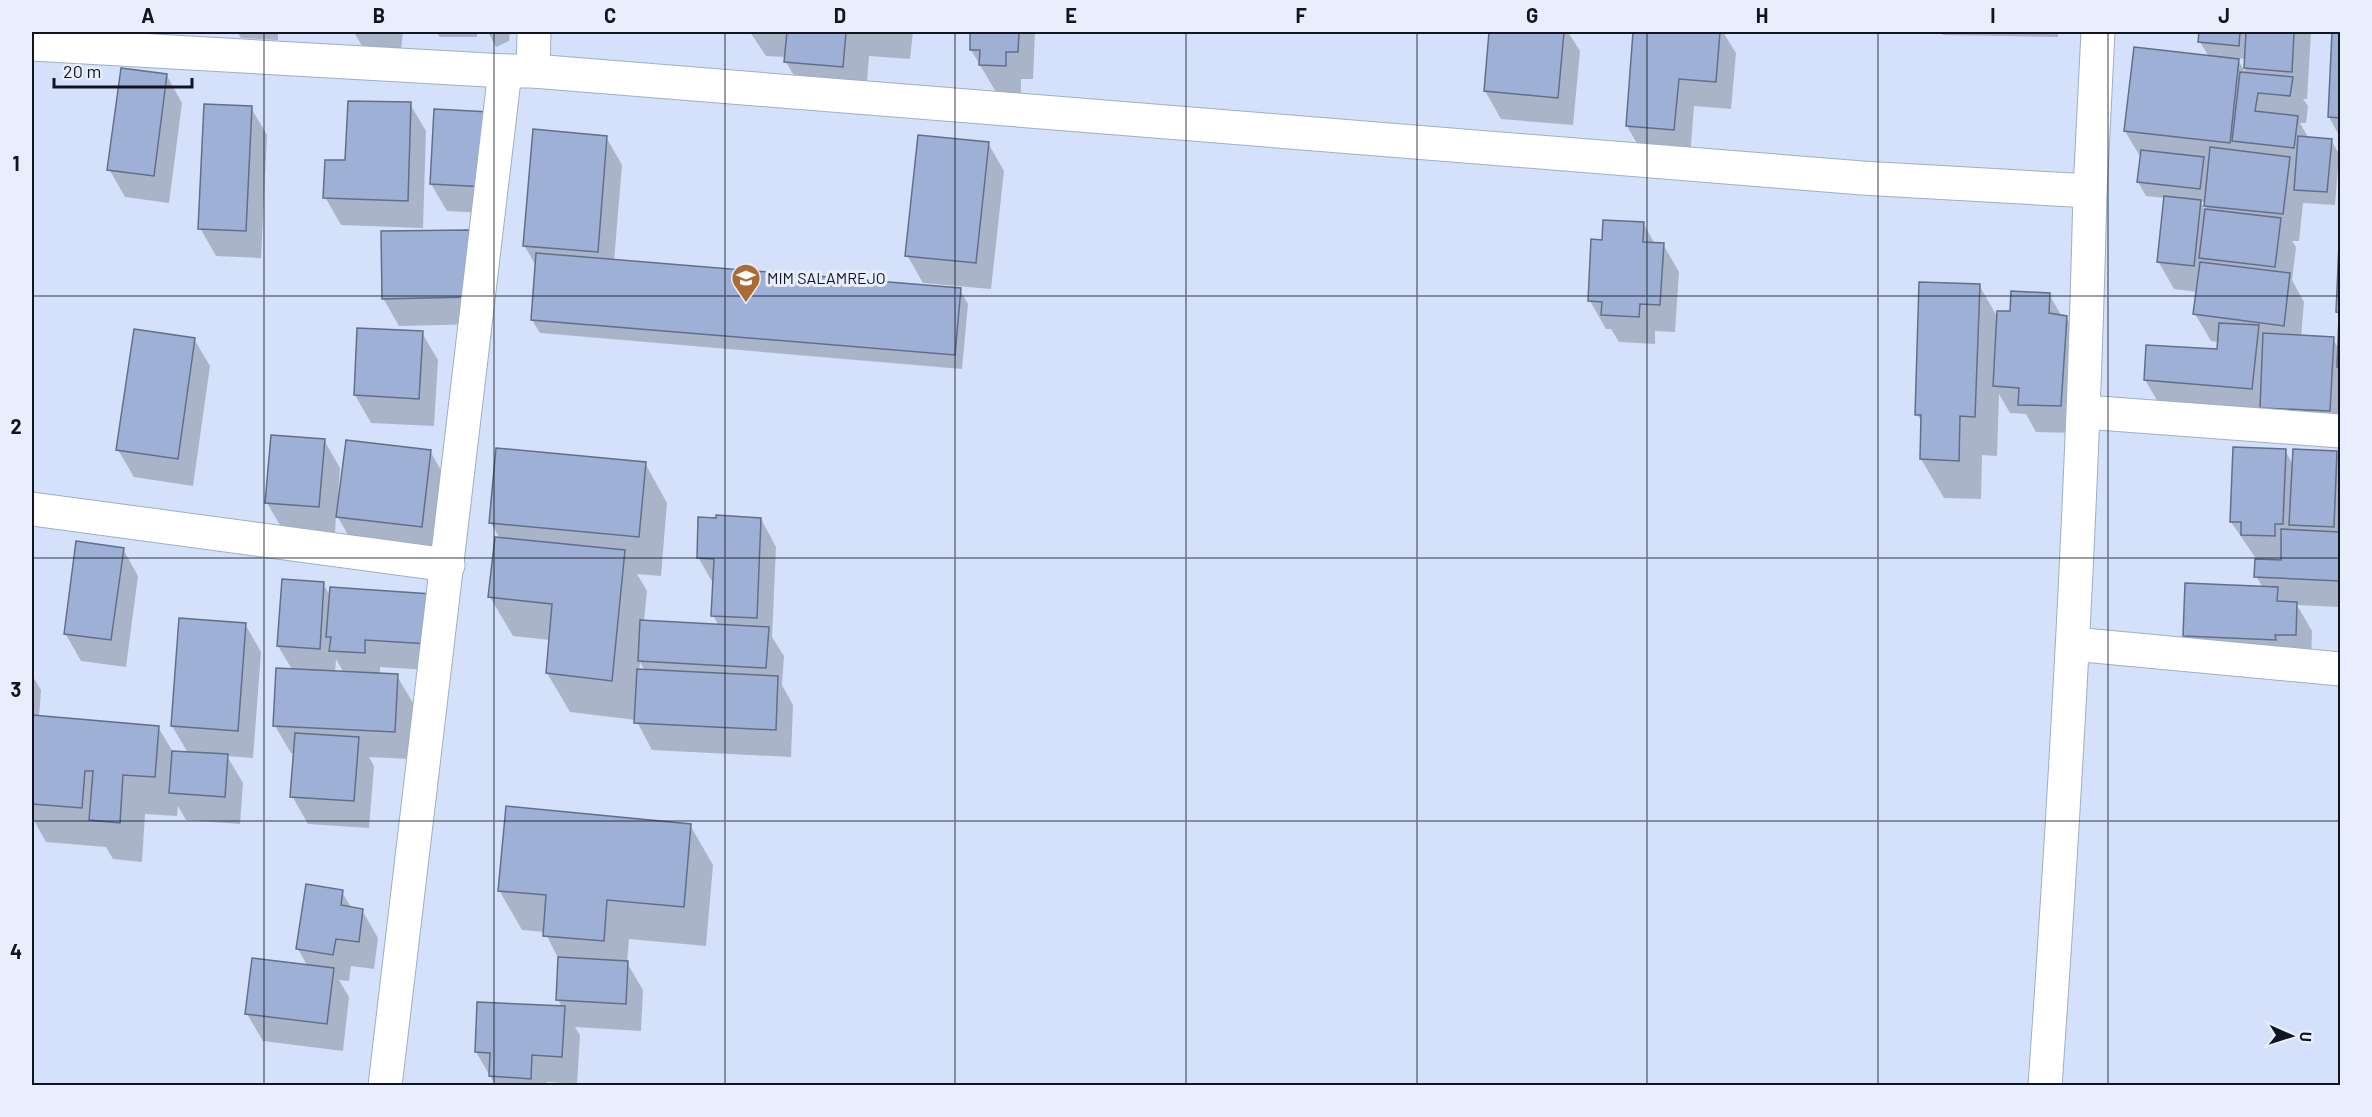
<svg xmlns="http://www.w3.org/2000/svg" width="2372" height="1117" viewBox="0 0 2372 1117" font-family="Barlow,sans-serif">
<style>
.shadow{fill:#0003;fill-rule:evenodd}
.building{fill:#9eb0d5;stroke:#626f8a;stroke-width:1.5}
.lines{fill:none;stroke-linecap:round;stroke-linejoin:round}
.street-casing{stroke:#9fadca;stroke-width:35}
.secondary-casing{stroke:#9fadca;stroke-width:35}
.street{stroke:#fff;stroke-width:33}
.secondary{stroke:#fff;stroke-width:33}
.grid{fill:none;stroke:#101520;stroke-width:1.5;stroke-opacity:0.55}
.labels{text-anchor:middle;stroke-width:6;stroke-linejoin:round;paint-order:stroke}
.poi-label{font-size:16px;fill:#101520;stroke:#e8eefb;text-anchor:start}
.neatline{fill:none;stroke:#101520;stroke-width:2}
.grid-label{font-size:20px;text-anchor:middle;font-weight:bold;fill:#101520}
</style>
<rect width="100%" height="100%" fill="#d5e1fa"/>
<!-- shadow -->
<path class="shadow" d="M 237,32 L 278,32 L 278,40 L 241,38 Z
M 354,32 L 403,32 L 401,50 L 362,46 Z
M 436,32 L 477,32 L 477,37 L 440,37 Z
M 488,32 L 510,32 L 509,41 L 496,47 Z
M 750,32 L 913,32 L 910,59 L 869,56 L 865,106 L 809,101 L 786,62 L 786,57 L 766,56 Z
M 972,32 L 1035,32 L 1033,79 L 1021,79 L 1021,93 L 996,92 L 971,50 Z
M 1490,32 L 1568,32 L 1580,51 L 1573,125 L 1501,119 L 1485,91 Z
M 1634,32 L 1673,34 L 1674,32 L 1723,32 L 1736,53 L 1731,109 L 1694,106 L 1690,157 L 1643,154 L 1627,126 Z
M 1941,32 L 2058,32 L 2058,37 L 1943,35 Z
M 2201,32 L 2311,32 L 2307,99 L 2303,99 L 2308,106 L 2306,123 L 2300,123 L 2309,139 L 2331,140 L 2339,154 L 2335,205 L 2303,203 L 2299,241 L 2292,241 L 2296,247 L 2292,280 L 2304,302 L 2301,337 L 2333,339 L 2339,350 L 2340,323 L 2340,438 L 2161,407 L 2145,380 L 2219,351 L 2219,342 L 2211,341 L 2195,314 L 2198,292 L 2174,289 L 2158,261 L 2165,198 L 2146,196 L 2138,182 L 2141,158 L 2125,131 L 2209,57 L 2200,42 ZM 2237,58 L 2246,59 L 2245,72 ZM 2201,202 L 2206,202 L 2205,210 Z
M 2334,32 L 2340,32 L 2340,137 L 2329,117 Z
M 167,76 L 182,103 L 169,203 L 125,197 L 109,169 Z
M 410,104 L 426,131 L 423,228 L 341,225 L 325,197 L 347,162 Z
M 251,108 L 267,135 L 261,258 L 216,256 L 200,228 Z
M 489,113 L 501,214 L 447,211 L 431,184 Z
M 606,137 L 622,165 L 614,261 L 960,290 L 968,304 L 962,369 L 540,333 L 532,320 L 536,266 L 524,245 Z
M 988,143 L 1004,171 L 991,289 L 923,283 L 907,255 Z
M 1643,223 L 1655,244 L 1663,244 L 1679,272 L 1675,332 L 1655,331 L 1655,344 L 1619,342 L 1611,329 L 1606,329 L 1590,301 L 1604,241 Z
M 469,231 L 484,259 L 485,324 L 399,326 L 383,298 Z
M 2340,250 L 2340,318 L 2337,312 Z
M 1979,285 L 1998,318 L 2049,294 L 2062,317 L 2066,317 L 2082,345 L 2076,433 L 2036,432 L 2026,414 L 2010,413 L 1999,394 L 1997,456 L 1982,455 L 1981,499 L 1944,498 L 1921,459 L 1923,424 L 1917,414 Z
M 359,329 L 422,333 L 438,360 L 434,426 L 371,423 L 355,395 Z
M 194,339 L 210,366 L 193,486 L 134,477 L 118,450 Z
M 324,440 L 340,468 L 338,496 L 341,496 L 430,451 L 446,479 L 438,554 L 354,545 L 336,514 L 335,534 L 283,530 L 267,503 Z
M 2285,450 L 2293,465 L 2336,452 L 2340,460 L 2340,607 L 2297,605 L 2312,631 L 2311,662 L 2201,663 L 2185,635 L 2263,588 L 2256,576 L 2257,560 L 2231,522 Z
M 645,463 L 667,503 L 661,576 L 637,574 L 647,591 L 644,621 L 719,626 L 713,615 L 714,585 L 698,557 L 761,519 L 776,547 L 772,637 L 784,656 L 782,685 L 793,705 L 791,757 L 652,750 L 636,720 L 570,712 L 547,673 L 550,640 L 513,636 L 490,597 L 500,539 L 491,523 ZM 640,662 L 645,671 L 639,671 Z
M 123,549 L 138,576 L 126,667 L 81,661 L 65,633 Z
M 323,584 L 331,597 L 431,596 L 444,671 L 380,667 L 380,675 L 397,676 L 413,703 L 410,759 L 369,757 L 374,766 L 369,828 L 308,824 L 292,796 L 295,754 L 291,753 L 275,726 L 293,671 L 278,646 ZM 336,659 L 344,673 L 335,673 Z
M 245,624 L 261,652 L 253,758 L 227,756 L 243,783 L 240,824 L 186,820 L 178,806 L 177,816 L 145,814 L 142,862 L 113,859 L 106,847 L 46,842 L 32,817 L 32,675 L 41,690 L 39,717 L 158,727 L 173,752 L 188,753 L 172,726 Z
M 690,825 L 713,865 L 706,946 L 629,939 L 627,963 L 643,990 L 641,1031 L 575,1027 L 580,1035 L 577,1084 L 547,1082 L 547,1086 L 496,1086 L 476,1052 L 562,1008 L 558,999 L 560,962 L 545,932 L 522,930 L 499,890 Z
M 342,892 L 352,909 L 362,910 L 378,938 L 374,969 L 351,966 L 349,981 L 339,980 L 349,997 L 343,1051 L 263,1041 L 247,1014 L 308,967 L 298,949 Z"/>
<!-- building -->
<path class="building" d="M 787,32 L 846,32 L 843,67 L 784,62 Z
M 970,32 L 1019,32 L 1018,52 L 1006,52 L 1006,66 L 979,65 L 980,50 L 970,50 Z
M 1489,32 L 1564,32 L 1558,98 L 1484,91 Z
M 1633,32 L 1720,32 L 1716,82 L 1679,79 L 1674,130 L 1626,126 Z
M 2199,32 L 2240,32 L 2239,46 L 2198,42 Z
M 2246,32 L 2294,32 L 2292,72 L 2244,68 Z
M 2332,32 L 2340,32 L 2340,118 L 2328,117 Z
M 2134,47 L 2239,59 L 2230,143 L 2124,131 Z
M 121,68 L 167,74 L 154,176 L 107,170 Z
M 2240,72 L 2293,77 L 2290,96 L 2258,93 L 2255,111 L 2298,116 L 2294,148 L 2232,141 Z
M 348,101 L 411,102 L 408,201 L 323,198 L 325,160 L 345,160 Z
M 204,104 L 252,106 L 246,231 L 198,229 Z
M 434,109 L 490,112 L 486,187 L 430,184 Z
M 533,129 L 607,136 L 598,252 L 523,246 Z
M 918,135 L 989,142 L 976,263 L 905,256 Z
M 2298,136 L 2332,139 L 2327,192 L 2294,190 Z
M 2210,147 L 2290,157 L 2283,214 L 2204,206 Z
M 2141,150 L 2204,157 L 2200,189 L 2137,182 Z
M 2164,196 L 2201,200 L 2194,266 L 2157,262 Z
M 2205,209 L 2281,218 L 2275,267 L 2199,258 Z
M 1603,220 L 1644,222 L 1643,242 L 1664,243 L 1660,305 L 1640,304 L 1639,317 L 1601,315 L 1602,302 L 1588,301 L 1591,239 L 1602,240 Z
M 2340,221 L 2340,313 L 2336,312 Z
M 469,230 L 470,297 L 382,299 L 381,231 Z
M 536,253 L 961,288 L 955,355 L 531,320 Z
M 2200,262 L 2290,273 L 2284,326 L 2193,314 Z
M 1919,282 L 1980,284 L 1975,417 L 1960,416 L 1959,461 L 1920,459 L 1921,415 L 1915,415 Z
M 2011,291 L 2050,293 L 2049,313 L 2067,316 L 2061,406 L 2018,405 L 2019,388 L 1993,386 L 1997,311 L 2010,311 Z
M 2339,317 L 2340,317 L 2340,367 L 2337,367 Z
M 2219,323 L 2259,325 L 2252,389 L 2144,380 L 2146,345 L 2217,349 Z
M 357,328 L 423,331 L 419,399 L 354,395 Z
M 134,329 L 195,338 L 178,459 L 116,450 Z
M 2263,333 L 2334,337 L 2330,411 L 2260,408 Z
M 271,435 L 325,439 L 319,507 L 265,503 Z
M 346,440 L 431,450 L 422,527 L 336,517 Z
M 2233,447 L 2286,449 L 2283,524 L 2275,524 L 2275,536 L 2241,535 L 2241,522 L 2230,522 Z
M 496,448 L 646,462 L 639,537 L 489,523 Z
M 2293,449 L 2337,451 L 2334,527 L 2289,525 Z
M 716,515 L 761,518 L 757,618 L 711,616 L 714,559 L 697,558 L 698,517 L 716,518 Z
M 2281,529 L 2340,532 L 2340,581 L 2254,577 L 2255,559 L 2281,560 Z
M 495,537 L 625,550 L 612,681 L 546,673 L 552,604 L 488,597 Z
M 76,541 L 124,548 L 111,640 L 64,634 Z
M 282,579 L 324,582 L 320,649 L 277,646 Z
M 2185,583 L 2278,587 L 2277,601 L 2297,602 L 2296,635 L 2275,635 L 2276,640 L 2183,636 Z
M 330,587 L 432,594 L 429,644 L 365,640 L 365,653 L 329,651 L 331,637 L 326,637 Z
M 179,618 L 246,623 L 238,731 L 171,726 Z
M 640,620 L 769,627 L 766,668 L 638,661 Z
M 276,668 L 398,674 L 395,732 L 273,726 Z
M 637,669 L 778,676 L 776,730 L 634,723 Z
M 32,715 L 159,726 L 155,777 L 123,775 L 120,823 L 89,820 L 93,771 L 85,771 L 82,808 L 32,804 Z
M 295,733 L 359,737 L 354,801 L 290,797 Z
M 172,751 L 228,754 L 225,797 L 169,793 Z
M 506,806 L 691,824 L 684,907 L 607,900 L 604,941 L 543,936 L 546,895 L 498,891 Z
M 306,884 L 343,890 L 341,905 L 363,909 L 359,942 L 336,939 L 333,955 L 296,949 Z
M 558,957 L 628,961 L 626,1004 L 556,1000 Z
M 252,958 L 334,968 L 327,1024 L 245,1014 Z
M 477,1002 L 565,1006 L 562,1057 L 532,1055 L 531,1079 L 489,1076 L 490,1053 L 475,1052 Z"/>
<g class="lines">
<!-- street casing -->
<g class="street-casing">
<path id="street" d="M 533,71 L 534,32
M 2085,412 L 2340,431
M 32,509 L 448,565
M 2073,644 L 2340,669
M 385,1086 L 505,71
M 2045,1086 C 2066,788 2083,490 2090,191"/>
</g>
<!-- secondary casing -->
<g class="secondary-casing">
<path id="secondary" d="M 32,44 L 505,71 L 533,71 L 1862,178 L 2090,191 L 2098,32"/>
</g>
<!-- street -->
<use href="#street" class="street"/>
<!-- secondary -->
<use href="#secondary" class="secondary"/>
</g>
<!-- grid -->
<path class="grid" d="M 264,32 L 264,1086M 494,32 L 494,1086M 725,32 L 725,1086M 955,32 L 955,1086M 1186,32 L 1186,1086M 1417,32 L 1417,1086M 1647,32 L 1647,1086M 1878,32 L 1878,1086M 2108,32 L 2108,1086M 32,296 L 2340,296M 32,558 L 2340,558M 32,821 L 2340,821"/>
<!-- icons -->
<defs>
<g id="school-pin" transform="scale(1.5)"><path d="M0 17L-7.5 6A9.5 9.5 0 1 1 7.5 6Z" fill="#ac6a35" stroke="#e8eefb"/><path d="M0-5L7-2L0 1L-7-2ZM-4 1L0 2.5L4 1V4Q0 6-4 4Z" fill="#fff"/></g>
</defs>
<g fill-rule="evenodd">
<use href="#school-pin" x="746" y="278"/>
</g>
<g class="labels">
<!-- poi labels -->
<g class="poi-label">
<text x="767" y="284">MIM SALAMREJO</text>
</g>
</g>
<!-- border -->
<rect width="2372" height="1117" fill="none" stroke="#e8eefb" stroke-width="66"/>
<!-- north arrow -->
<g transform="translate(2291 1036) rotate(93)" stroke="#e8eefb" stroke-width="4.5" paint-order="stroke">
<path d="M0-4.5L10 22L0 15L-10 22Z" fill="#101520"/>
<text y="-9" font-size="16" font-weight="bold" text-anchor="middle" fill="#101520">U</text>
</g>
<!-- scale -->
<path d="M54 78v9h138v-9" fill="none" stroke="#101520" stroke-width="3"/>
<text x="63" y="78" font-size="18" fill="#101520" stroke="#e8eefb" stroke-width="4.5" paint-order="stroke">20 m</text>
<rect x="33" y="33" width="2306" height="1051" class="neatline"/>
<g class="grid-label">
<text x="148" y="23">A</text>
<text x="379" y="23">B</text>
<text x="610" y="23">C</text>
<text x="840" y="23">D</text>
<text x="1071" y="23">E</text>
<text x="1301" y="23">F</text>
<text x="1532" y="23">G</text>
<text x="1762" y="23">H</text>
<text x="1993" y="23">I</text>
<text x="2224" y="23">J</text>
<text x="16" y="171">1</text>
<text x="16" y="434">2</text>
<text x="16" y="697">3</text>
<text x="16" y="959">4</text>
</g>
</svg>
